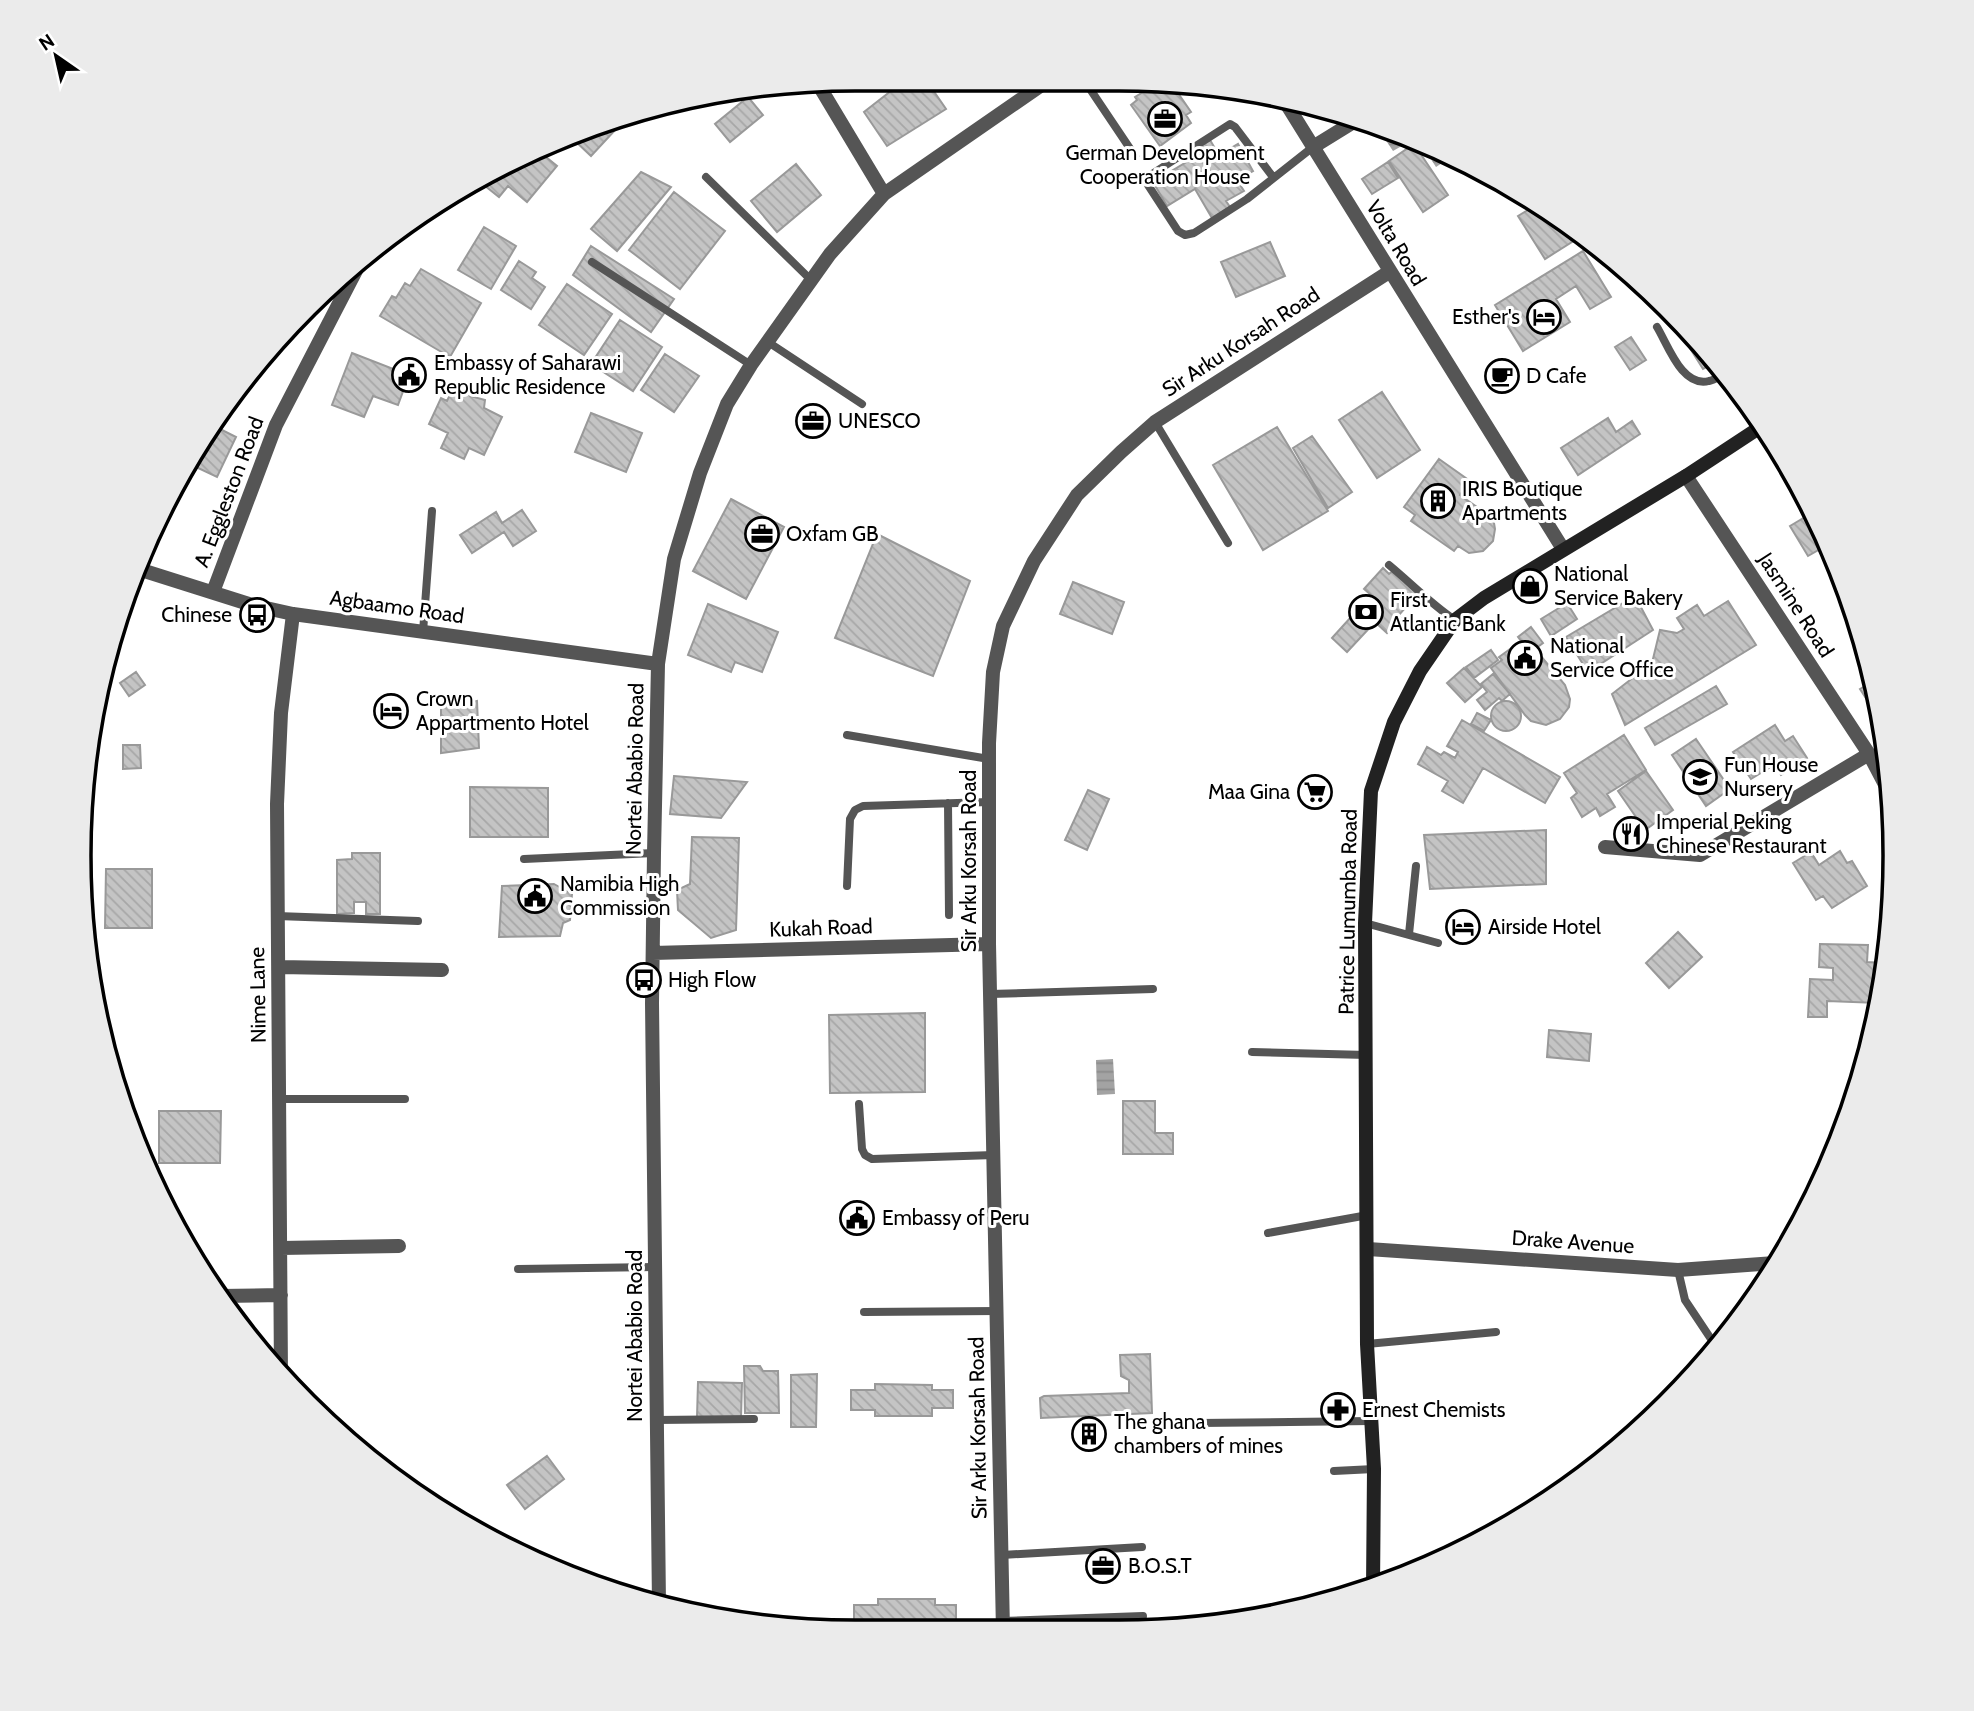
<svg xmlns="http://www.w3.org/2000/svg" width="1974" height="1711" viewBox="0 0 1974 1711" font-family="Cabin,sans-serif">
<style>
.water{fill:url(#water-rules)}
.building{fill:url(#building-back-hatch);stroke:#999;stroke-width:2}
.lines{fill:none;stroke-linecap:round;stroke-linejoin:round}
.lane{stroke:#555;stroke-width:8}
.street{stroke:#555;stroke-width:14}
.secondary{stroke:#222;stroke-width:14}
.labels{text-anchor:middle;stroke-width:6;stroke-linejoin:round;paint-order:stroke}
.poi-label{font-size:21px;fill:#000;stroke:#fff;text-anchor:start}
.street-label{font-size:21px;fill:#000;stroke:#fff}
.rim{fill:none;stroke:#000;stroke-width:3.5}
</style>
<defs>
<pattern id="water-rules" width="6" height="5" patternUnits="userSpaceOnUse" patternTransform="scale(1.75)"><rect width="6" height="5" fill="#a3a3a3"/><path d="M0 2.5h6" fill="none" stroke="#8b8b8b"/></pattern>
<pattern id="building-back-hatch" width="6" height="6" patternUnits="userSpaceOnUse" patternTransform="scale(1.75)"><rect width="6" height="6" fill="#c4c4c4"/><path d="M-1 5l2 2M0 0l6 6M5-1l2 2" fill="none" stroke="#a7a7a7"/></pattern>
</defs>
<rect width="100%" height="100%" fill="#fff"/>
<!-- water -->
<path class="water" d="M 1392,130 L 1414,139 L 1393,151 L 1383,136 Z
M 1431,146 L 1454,155 L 1436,167 L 1425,150 Z
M 1113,1059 L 1115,1094 L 1097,1095 L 1096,1060 Z"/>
<!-- building -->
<path class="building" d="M 905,80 L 926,80 L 946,109 L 887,146 L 864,112 Z
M 1146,84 L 1186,85 L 1180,89 L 1181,91 L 1178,93 L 1191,112 L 1186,115 L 1191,123 L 1160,146 L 1131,105 L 1137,100 L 1135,97 L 1143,92 Z
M 748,97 L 763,115 L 730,142 L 715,124 Z
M 629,115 L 591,156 L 571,137 Z
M 1210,140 L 1219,155 L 1238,144 L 1253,171 L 1237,180 L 1244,191 L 1226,201 L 1230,207 L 1212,218 L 1195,189 L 1167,206 L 1153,182 L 1193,158 L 1190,152 Z
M 1414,144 L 1448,195 L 1423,212 L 1389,161 Z
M 548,145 L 541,153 L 557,166 L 527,202 L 508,186 L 499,197 L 479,181 L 512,159 Z
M 1388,162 L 1398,178 L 1372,194 L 1362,179 Z
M 796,164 L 821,195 L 777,232 L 751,201 Z
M 641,172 L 671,187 L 617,251 L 591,229 Z
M 674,192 L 725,231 L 680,289 L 629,250 Z
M 1536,205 L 1556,218 L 1572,242 L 1545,259 L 1518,216 Z
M 484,227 L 516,246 L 491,289 L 458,270 Z
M 1270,242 L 1285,276 L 1236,297 L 1221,262 Z
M 591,246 L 674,299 L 651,332 L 573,275 Z
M 1583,251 L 1611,297 L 1590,309 L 1576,286 L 1556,299 L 1570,322 L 1523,351 L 1495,305 Z
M 519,261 L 536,272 L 532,278 L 545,287 L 531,309 L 501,290 Z
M 421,269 L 481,303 L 450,357 L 380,316 L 392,296 L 396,298 L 405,283 L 410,286 Z
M 567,284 L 612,314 L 584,355 L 539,325 Z
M 620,320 L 662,347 L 633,391 L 591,364 Z
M 1681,324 L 1703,344 L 1716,362 L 1703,369 L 1676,326 Z
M 1631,337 L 1646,360 L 1630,370 L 1615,347 Z
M 352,353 L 409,375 L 398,405 L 373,396 L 364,417 L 332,405 Z
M 665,354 L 699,376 L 674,412 L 641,390 Z
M 456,382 L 470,388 L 470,396 L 485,400 L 484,408 L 502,417 L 484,455 L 469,448 L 464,459 L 441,448 L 448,433 L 429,424 L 441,398 L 447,401 Z
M 1382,392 L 1420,450 L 1377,478 L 1339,420 Z
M 591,413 L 642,433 L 626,472 L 575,452 Z
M 1608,418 L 1616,432 L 1632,421 L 1640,434 L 1578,475 L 1561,448 Z
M 214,426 L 236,437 L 217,477 L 194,466 L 187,473 Z
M 1277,427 L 1328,511 L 1263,550 L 1213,465 Z
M 1312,436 L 1352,492 L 1328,508 L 1293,448 Z
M 1439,459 L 1470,481 L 1460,495 L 1491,517 L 1494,523 L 1495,529 L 1493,541 L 1483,551 L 1469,553 L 1458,546 L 1454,551 L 1411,521 L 1415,515 L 1404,507 Z
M 731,499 L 784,527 L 746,599 L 693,571 Z
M 522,510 L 536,531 L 513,546 L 504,532 L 472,553 L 460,535 L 496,512 L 502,523 Z
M 1812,513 L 1827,545 L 1808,556 L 1790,526 Z
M 877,534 L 970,581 L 933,676 L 835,638 Z
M 1383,568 L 1389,574 L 1394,570 L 1419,592 L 1398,616 L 1401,618 L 1387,633 L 1375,622 L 1347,652 L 1332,638 L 1371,595 L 1364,589 Z
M 1073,582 L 1124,602 L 1112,634 L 1060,614 Z
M 1635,596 L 1653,630 L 1588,672 L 1566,637 Z
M 1851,600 L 1854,606 L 1860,631 L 1843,606 Z
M 1728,601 L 1756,645 L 1625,725 L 1612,694 L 1652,663 L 1660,630 L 1677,633 L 1684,629 L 1677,618 L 1697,605 L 1704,616 Z
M 1567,603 L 1577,619 L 1551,636 L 1541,619 Z
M 708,604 L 778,632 L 762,672 L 735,662 L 731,672 L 688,655 Z
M 1531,627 L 1543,643 L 1535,649 L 1565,685 L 1570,699 L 1569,707 L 1560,719 L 1546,725 L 1531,721 L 1525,715 L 1491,668 L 1502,660 L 1499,657 L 1521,641 L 1518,637 Z
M 1491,650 L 1498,660 L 1474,678 L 1466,667 Z
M 1464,668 L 1482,687 L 1465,702 L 1447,683 Z
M 136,672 L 145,685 L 129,696 L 120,683 Z
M 1493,674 L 1510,694 L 1502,701 L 1499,698 L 1485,710 L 1477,700 L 1487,692 L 1481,684 Z
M 1872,682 L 1878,710 L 1875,712 L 1860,689 Z
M 1716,686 L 1727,704 L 1655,745 L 1645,728 Z
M 477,701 L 479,748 L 441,753 L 441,707 Z
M1491 716a15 15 0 1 1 30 0a15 15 0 1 1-30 0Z
M 1477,713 L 1491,720 L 1484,731 L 1471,724 Z
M 1462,720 L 1560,777 L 1545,803 L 1483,768 L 1463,803 L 1442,791 L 1448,781 L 1418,764 L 1427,747 L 1441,755 L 1444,752 L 1455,758 L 1458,752 L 1447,746 Z
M 1775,725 L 1785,741 L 1793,736 L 1807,758 L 1781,775 L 1774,765 L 1751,779 L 1733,752 Z
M 1624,735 L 1646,770 L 1607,794 L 1615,807 L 1600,816 L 1596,808 L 1582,817 L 1571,798 L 1577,793 L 1564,773 Z
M 1696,739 L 1730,789 L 1706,806 L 1672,755 Z
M 1885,739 L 1889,755 L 1889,758 L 1879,744 Z
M 123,745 L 140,745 L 141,768 L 123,769 Z
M 1646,771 L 1673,810 L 1645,830 L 1618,791 Z
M 674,776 L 747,782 L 721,818 L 670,814 Z
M 470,787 L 548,788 L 548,837 L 470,837 Z
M 1088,790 L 1109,799 L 1087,850 L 1065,840 Z
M 1546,830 L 1546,884 L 1430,889 L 1424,835 Z
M 692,837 L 739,838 L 736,930 L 711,938 L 678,910 L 677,890 L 690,884 Z
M 1840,851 L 1847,863 L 1852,861 L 1867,886 L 1832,908 L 1823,896 L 1816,900 L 1793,863 L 1811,852 L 1819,865 Z
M 352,853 L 380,853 L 380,914 L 366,914 L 366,902 L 354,902 L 354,913 L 337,914 L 337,860 L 352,859 Z
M 106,869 L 152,869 L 152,928 L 105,928 Z
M 554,884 L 572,894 L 570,920 L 563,923 L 560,936 L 499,937 L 502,886 Z
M 81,893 L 85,893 L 83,919 L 80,907 Z
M 1678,932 L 1702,957 L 1669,988 L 1646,963 Z
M 1820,944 L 1868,945 L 1867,962 L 1884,963 L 1878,1003 L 1827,1001 L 1827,1017 L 1808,1017 L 1810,979 L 1833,980 L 1833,968 L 1819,967 Z
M 925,1013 L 925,1092 L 830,1093 L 829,1015 Z
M 1549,1030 L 1591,1034 L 1589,1061 L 1547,1057 Z
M 1123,1101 L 1155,1101 L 1155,1133 L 1173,1133 L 1173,1154 L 1123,1154 Z
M 159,1111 L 221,1111 L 220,1163 L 159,1163 Z
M 1150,1354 L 1152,1413 L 1041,1418 L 1040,1398 L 1044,1396 L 1129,1393 L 1129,1380 L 1121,1376 L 1120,1355 Z
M 744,1366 L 760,1366 L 763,1371 L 778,1371 L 779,1413 L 745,1413 Z
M 817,1374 L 816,1427 L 791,1427 L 791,1375 Z
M 698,1382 L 742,1383 L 741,1417 L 697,1417 Z
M 875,1384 L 932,1385 L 932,1390 L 953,1390 L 953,1408 L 932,1408 L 932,1416 L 875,1416 L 875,1410 L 851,1410 L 851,1390 L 875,1390 Z
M 1096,1419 L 1099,1447 L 1082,1448 L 1079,1421 Z
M 547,1456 L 564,1479 L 525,1509 L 507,1485 Z
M 878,1599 L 935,1599 L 935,1605 L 956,1605 L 956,1623 L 936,1623 L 935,1631 L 878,1630 L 878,1625 L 854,1625 L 854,1605 L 878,1605 Z"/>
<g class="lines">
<!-- lane -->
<path class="lane" d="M 1086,83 L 1135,156
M 706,177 L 811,280
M 1273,177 L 1235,127 L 1230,124 L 1152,174 L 1148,185 L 1178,231 L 1185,235 L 1194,233 L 1247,199 L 1313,147
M 592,262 L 751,365
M 329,287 L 344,293
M 1657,327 C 1668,345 1682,388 1709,381 C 1714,380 1720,376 1724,374
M 768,342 L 862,404
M 1155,422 L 1228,543
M 1389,565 C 1412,584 1431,604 1455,620
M 423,632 L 432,511
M 847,735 L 989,759
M 948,803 L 949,915
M 524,859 L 654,853
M 847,886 L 850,819 L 855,810 L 863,806 L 989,802
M 277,916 L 418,921
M 1365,923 L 1438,943
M 1409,934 L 1416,866
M 990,994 L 1153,989
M 1252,1052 L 1367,1055
M 280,1099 L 405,1099
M 859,1104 L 862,1149 L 865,1155 L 872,1159 L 994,1155
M 1268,1233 L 1368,1215
M 518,1269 L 655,1267
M 1678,1270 L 1685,1300 L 1717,1348
M 864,1312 L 997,1311
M 1367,1344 L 1496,1332
M 656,1420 L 754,1419
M 1199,1423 L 1371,1421
M 1334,1471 L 1374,1469
M 1002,1555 L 1142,1547
M 1003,1621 L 1143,1616"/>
<!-- street -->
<path class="street" d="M 818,84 L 884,194
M 1284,100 L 1563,549
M 1313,147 L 1360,118
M 1686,476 L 1869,754 L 1890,794
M 135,568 L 252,605 L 293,614 L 658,664
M 213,592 L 276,425 L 362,259
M 1605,847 L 1700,855 L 1869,754
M 653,953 L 989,944
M 280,967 L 442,970
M 281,1248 L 399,1246
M 1368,1249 L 1678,1270 L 1775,1263
M 220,1296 L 281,1295
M 281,1376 L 277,804 L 281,713 L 293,614
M 659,1604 L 652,1003 L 654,853 L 658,664 L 674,559 L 700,473 L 727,404 L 751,365 L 830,254 L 884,194 L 1046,82
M 1003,1631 L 989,944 L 989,743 L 993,672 L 1003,626 L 1034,561 L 1077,495 L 1121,452 L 1155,422 L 1389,272"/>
<!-- secondary -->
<path class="secondary" d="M 1373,1589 L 1374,1469 L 1367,1344 L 1365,923 L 1371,791 L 1394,722 L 1420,671 L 1455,620 L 1484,598 L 1686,476 L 1762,426"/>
</g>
<!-- icons -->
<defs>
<g id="office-ring" transform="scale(1.75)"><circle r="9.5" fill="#fff" stroke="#000" stroke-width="1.5"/><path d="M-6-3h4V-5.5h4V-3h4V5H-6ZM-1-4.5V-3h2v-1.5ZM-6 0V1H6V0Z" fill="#000"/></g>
<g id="hotel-ring" transform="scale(1.75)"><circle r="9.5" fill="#fff" stroke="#000" stroke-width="1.5"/><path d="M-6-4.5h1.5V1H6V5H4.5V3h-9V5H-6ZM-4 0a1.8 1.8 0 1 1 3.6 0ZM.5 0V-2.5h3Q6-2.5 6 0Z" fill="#000"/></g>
<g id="civic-ring" transform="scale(1.75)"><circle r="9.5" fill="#fff" stroke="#000" stroke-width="1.5"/><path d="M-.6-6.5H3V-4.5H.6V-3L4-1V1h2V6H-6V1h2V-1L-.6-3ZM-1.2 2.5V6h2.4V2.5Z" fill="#000"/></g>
<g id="cafe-ring" transform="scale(1.75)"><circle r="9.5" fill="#fff" stroke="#000" stroke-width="1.5"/><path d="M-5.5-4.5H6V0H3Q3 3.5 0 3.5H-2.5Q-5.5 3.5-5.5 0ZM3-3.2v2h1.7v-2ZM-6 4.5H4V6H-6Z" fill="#000"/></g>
<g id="building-ring" transform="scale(1.75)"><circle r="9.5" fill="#fff" stroke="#000" stroke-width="1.5"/><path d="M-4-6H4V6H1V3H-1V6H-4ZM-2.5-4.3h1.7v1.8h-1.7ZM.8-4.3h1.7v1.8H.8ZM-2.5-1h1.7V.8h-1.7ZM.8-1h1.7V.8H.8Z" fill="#000"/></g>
<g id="shop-ring" transform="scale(1.75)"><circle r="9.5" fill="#fff" stroke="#000" stroke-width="1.5"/><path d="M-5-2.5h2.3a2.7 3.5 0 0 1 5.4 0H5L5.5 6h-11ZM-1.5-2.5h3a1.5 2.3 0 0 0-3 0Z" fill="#000"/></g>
<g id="bank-ring" transform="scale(1.75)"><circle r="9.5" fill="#fff" stroke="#000" stroke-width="1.5"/><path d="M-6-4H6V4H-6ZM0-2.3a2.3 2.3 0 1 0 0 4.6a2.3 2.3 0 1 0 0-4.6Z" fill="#000"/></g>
<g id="bus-ring" transform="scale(1.75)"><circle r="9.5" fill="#fff" stroke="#000" stroke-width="1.5"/><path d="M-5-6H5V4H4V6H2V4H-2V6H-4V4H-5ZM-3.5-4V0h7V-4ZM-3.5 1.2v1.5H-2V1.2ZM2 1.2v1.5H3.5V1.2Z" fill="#000"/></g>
<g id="school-ring" transform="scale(1.75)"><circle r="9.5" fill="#fff" stroke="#000" stroke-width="1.5"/><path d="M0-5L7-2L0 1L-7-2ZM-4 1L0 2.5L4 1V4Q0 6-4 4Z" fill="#000"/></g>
<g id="supermarket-ring" transform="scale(1.75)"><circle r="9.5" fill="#fff" stroke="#000" stroke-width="1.5"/><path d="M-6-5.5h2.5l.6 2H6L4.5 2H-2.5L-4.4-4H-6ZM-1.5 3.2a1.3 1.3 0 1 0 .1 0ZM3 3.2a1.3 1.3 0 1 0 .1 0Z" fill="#000"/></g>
<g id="restaurant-ring" transform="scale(1.75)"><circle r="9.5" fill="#fff" stroke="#000" stroke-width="1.5"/><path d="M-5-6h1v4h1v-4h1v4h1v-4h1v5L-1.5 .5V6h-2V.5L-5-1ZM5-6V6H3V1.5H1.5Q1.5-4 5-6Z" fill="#000"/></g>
<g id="pharmacy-ring" transform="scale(1.75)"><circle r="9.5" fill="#fff" stroke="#000" stroke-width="1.5"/><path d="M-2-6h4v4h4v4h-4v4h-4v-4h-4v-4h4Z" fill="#000"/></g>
</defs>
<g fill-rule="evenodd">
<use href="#office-ring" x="1165" y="119"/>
<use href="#hotel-ring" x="1544" y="317"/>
<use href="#civic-ring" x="409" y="375"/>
<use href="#cafe-ring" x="1502" y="376"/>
<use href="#office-ring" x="813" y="421"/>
<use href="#building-ring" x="1438" y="501"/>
<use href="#office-ring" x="762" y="534"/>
<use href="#shop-ring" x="1530" y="586"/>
<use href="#bank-ring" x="1366" y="612"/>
<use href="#bus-ring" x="257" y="615"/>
<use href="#civic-ring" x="1525" y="658"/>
<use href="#hotel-ring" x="391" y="711"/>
<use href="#school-ring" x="1700" y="777"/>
<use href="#supermarket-ring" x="1315" y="792"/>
<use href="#restaurant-ring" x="1631" y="834"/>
<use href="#civic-ring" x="535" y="896"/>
<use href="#hotel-ring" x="1463" y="927"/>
<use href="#bus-ring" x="644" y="980"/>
<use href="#civic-ring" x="857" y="1218"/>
<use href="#pharmacy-ring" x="1338" y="1410"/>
<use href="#building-ring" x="1089" y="1434"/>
<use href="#office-ring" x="1103" y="1566"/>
</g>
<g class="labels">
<!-- poi labels -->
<g class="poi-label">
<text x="1165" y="160" text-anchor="middle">German Development<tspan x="1165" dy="24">Cooperation House</tspan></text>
<text x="1520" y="324" text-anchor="end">Esther's</text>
<text x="434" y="370">Embassy of Saharawi<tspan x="434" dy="24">Republic Residence</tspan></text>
<text x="1526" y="383">D Cafe</text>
<text x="838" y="428">UNESCO</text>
<text x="1462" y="496">IRIS Boutique<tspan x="1462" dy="24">Apartments</tspan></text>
<text x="786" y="541">Oxfam GB</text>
<text x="1554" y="581">National<tspan x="1554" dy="24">Service Bakery</tspan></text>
<text x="1390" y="607">First<tspan x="1390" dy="24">Atlantic Bank</tspan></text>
<text x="232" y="622" text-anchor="end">Chinese</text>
<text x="1550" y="653">National<tspan x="1550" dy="24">Service Office</tspan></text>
<text x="416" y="706">Crown<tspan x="416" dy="24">Appartmento Hotel</tspan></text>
<text x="1724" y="772">Fun House<tspan x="1724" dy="24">Nursery</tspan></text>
<text x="1290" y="799" text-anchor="end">Maa Gina</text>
<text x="1656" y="829">Imperial Peking<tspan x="1656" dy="24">Chinese Restaurant</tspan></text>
<text x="560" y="891">Namibia High<tspan x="560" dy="24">Commission</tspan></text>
<text x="1488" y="934">Airside Hotel</text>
<text x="668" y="987">High Flow</text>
<text x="882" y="1225">Embassy of Peru</text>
<text x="1362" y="1417">Ernest Chemists</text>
<text x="1114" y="1429">The ghana<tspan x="1114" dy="24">chambers of mines</tspan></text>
<text x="1128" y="1573">B.O.S.T</text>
</g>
<!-- street labels -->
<g class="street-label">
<text transform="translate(1396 243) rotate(59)" y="7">Volta Road</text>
<text transform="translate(1241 342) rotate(-33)" y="7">Sir Arku Korsah Road</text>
<text transform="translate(229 492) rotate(-69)" y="7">A. Eggleston Road</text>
<text transform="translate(1796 605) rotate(57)" y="7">Jasmine Road</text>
<text transform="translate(397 607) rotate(8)" y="7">Agbaamo Road</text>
<text transform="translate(635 769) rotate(-89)" y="7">Nortei Ababio Road</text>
<text transform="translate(969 861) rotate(-90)" y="7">Sir Arku Korsah Road</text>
<text transform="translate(1348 912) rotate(-89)" y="7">Patrice Lumumba Road</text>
<text transform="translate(821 928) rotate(-2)" y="7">Kukah Road</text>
<text transform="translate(258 995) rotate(-91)" y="7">Nime Lane</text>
<text transform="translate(1573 1242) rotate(4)" y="7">Drake Avenue</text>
<text transform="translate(635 1336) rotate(-90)" y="7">Nortei Ababio Road</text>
<text transform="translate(978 1428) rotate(-91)" y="7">Sir Arku Korsah Road</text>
</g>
</g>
<!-- crop -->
<path d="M0 0H1974V1711H0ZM855 91H1119A764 764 0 0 1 1883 855V856A764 764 0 0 1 1119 1620H855A764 764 0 0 1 91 856V855A764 764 0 0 1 855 91Z" fill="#ebebeb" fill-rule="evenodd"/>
<path class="rim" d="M855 91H1119A764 764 0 0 1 1883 855V856A764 764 0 0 1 1119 1620H855A764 764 0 0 1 91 856V855A764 764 0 0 1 855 91Z"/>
<!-- north arrow -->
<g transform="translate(56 56) rotate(326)" stroke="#ffffff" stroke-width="5" paint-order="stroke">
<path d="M0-5L12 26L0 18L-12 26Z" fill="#000000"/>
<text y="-10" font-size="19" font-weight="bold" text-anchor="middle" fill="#000000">N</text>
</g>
</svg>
